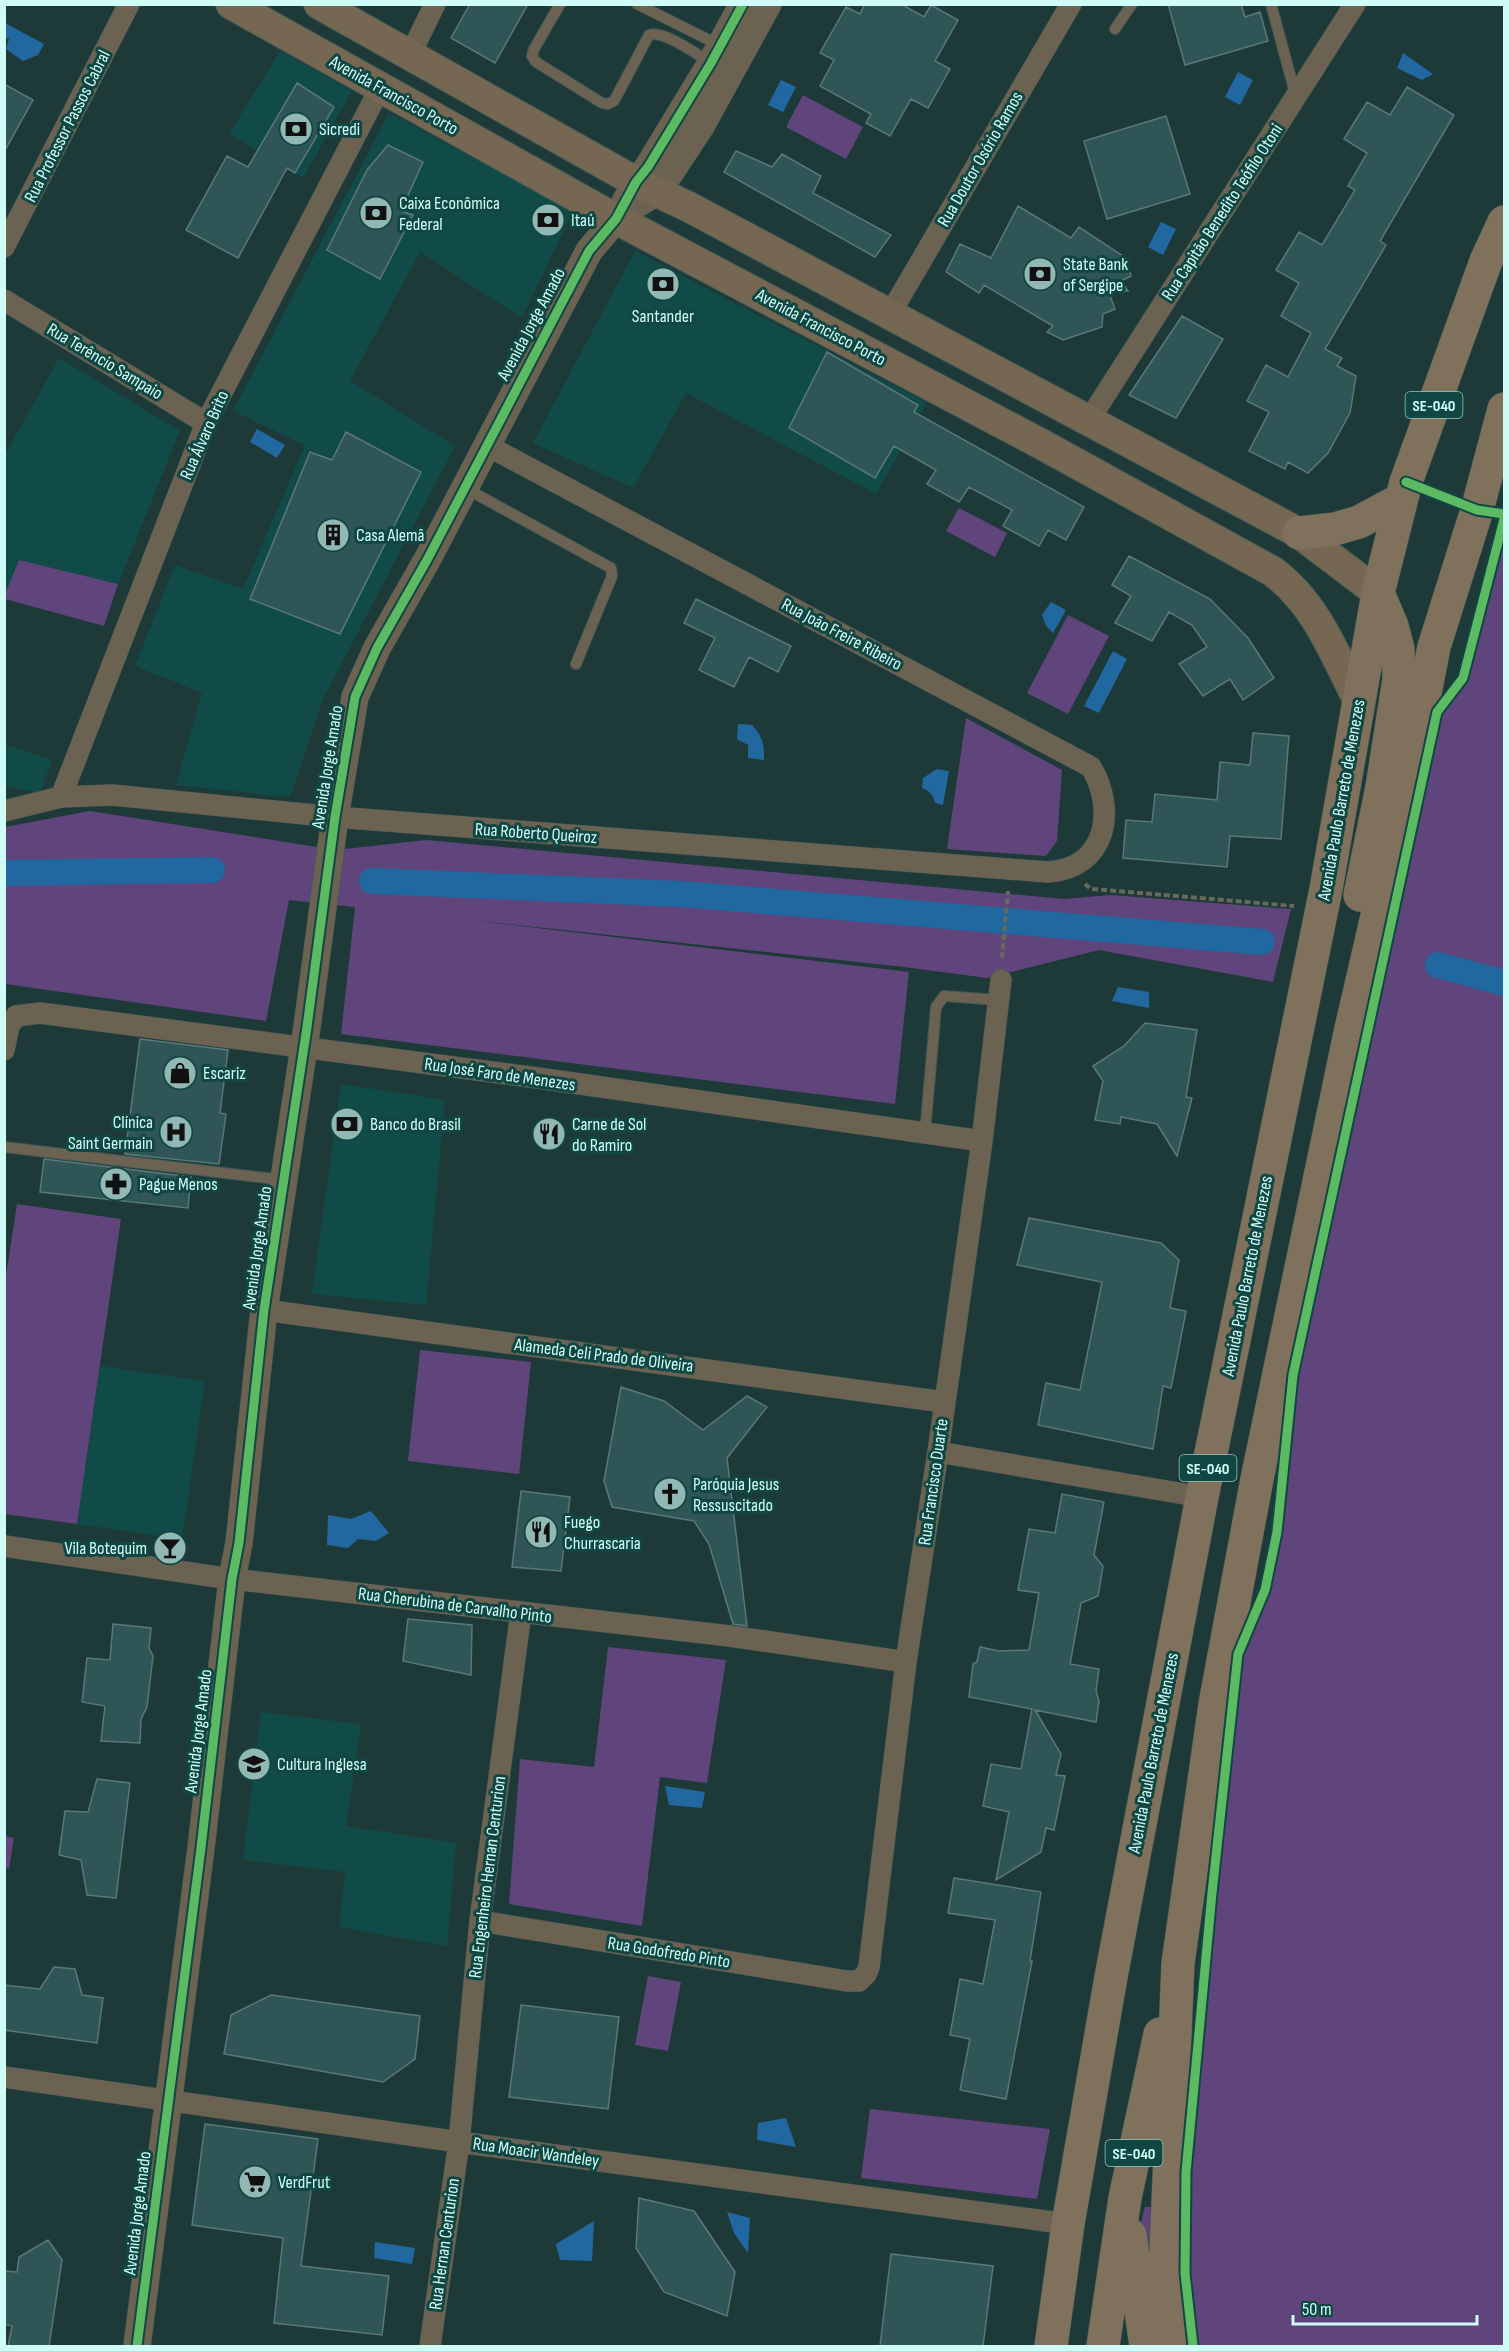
<svg xmlns="http://www.w3.org/2000/svg" width="1509" height="2351" viewBox="0 0 1509 2351" font-family="'Sofia Sans Condensed',sans-serif">
<style>
.built{fill:#104b47}
.green{fill:#5f457b}
.water{fill:#2168a0}
.lines{fill:none;stroke-linecap:round;stroke-linejoin:round}
.canal{stroke:#2168a0;stroke-width:26}
.building{fill:#305556;stroke:#597879;stroke-width:1.5}
.service-casing{stroke:#3d5755;stroke-width:12}
.minor-casing{stroke:#3d5755;stroke-width:22}
.tertiary-casing{stroke:#3d5755;stroke-width:28}
.secondary-casing{stroke:#3d5755;stroke-width:32}
.primary-casing{stroke:#3d5755;stroke-width:34}
.path{stroke:#67695d;stroke-width:4;stroke-dasharray:6 3;stroke-linecap:butt}
.service{stroke:#6c6252;stroke-width:10}
.minor{stroke:#6c6252;stroke-width:21}
.tertiary{stroke:#6c6252;stroke-width:27}
.secondary{stroke:#756751;stroke-width:30}
.primary{stroke:#7f715b;stroke-width:33}
.cycleway-casing{stroke:#114743;stroke-width:13}
.cycleway{stroke:#5cba63;stroke-width:9}
.labels{text-anchor:middle;stroke-width:6;stroke-linejoin:round;paint-order:stroke}
.shield{fill:#114743;stroke:#97c6c1;stroke-width:1.5}
.shield-label{font-size:16px;font-weight:bold;fill:#d0fcf7}
.street-label{font-size:18px;fill:#d0fcf7;stroke:#114743}
.poi-label{font-size:18px;fill:#d0fcf7;stroke:#114743;text-anchor:start}
</style>
<rect width="100%" height="100%" fill="#1e3a38"/>
<!-- built -->
<path class="built" d="M 280,51 L 352,91 L 303,178 L 229,134 Z
M 389,113 L 573,211 L 522,318 L 420,252 L 350,381 L 455,446 L 322,701 L 290,797 L 176,785 L 202,693 L 135,666 L 175,565 L 243,589 L 305,445 L 233,411 Z
M 635,251 L 927,403 L 876,494 L 686,393 L 633,488 L 533,443 Z
M 59,358 L 180,431 L 118,584 L 19,560 L 5,594 L 5,450 L 7,451 Z
M 4,744 L 52,760 L 40,793 L 5,786 Z
M 341,1084 L 445,1100 L 426,1305 L 312,1294 Z
M 100,1366 L 205,1381 L 182,1539 L 77,1524 Z
M 261,1712 L 361,1724 L 346,1826 L 456,1843 L 447,1946 L 339,1927 L 345,1872 L 243,1860 Z"/>
<!-- green -->
<path class="green" d="M 803,95 L 863,127 L 846,159 L 786,127 Z
M 959,508 L 1007,533 L 995,557 L 946,531 Z
M 1504,519 L 1504,2346 L 1193,2346 L 1185,2273 L 1186,2172 L 1212,1893 L 1238,1654 L 1265,1590 L 1277,1532 L 1284,1485 L 1290,1400 L 1333,1190 L 1437,712 L 1463,678 Z
M 19,560 L 118,584 L 104,626 L 5,599 L 5,594 Z
M 1068,615 L 1109,636 L 1068,714 L 1027,693 Z
M 966,718 L 1062,770 L 1057,841 L 1046,856 L 947,849 Z
M 90,811 L 336,850 L 426,840 L 1064,899 L 1110,895 L 1291,909 L 1273,982 L 1099,950 L 987,978 L 904,967 L 470,920 L 909,972 L 895,1104 L 341,1034 L 355,907 L 289,900 L 266,1021 L 5,984 L 5,827 Z
M 17,1204 L 121,1219 L 77,1524 L 5,1514 L 4,1289 Z
M 420,1350 L 531,1362 L 519,1474 L 408,1461 Z
M 608,1647 L 726,1660 L 707,1783 L 660,1777 L 642,1926 L 509,1904 L 520,1759 L 594,1767 Z
M 5,1836 L 14,1838 L 9,1869 L 5,1868 Z
M 648,1976 L 681,1982 L 668,2051 L 635,2045 Z
M 870,2109 L 1050,2129 L 1037,2199 L 861,2178 Z
M 1145,2207 L 1151,2207 L 1154,2214 L 1165,2346 L 1140,2226 Z"/>
<!-- water -->
<path class="water" d="M 5,23 L 44,44 L 38,55 L 23,61 L 6,49 L 9,39 L 5,37 Z
M 1403,53 L 1433,74 L 1422,80 L 1397,68 Z
M 1238,72 L 1253,80 L 1240,105 L 1225,97 Z
M 781,80 L 796,87 L 783,112 L 768,105 Z
M 1161,222 L 1176,229 L 1163,255 L 1148,247 Z
M 257,429 L 285,445 L 277,458 L 250,442 Z
M 1051,602 L 1066,610 L 1053,633 L 1046,626 L 1042,615 Z
M 1113,651 L 1127,659 L 1099,713 L 1084,706 Z
M 738,724 L 752,725 C 763,737 764,744 764,760 L 748,758 L 748,745 L 737,739 Z
M 937,769 L 949,771 L 943,805 L 935,803 C 934,795 929,791 922,788 L 923,778 Z
M 1118,987 L 1149,992 L 1149,1008 L 1112,1001 Z
M 371,1511 L 389,1533 L 376,1541 L 358,1539 L 348,1548 L 327,1545 L 328,1515 L 351,1519 Z
M 665,1786 L 705,1792 L 702,1808 L 669,1805 Z
M 786,2118 L 796,2147 L 757,2140 L 758,2123 Z
M 727,2212 L 750,2218 L 748,2253 L 734,2233 Z
M 594,2221 L 592,2261 L 560,2260 L 556,2244 Z
M 375,2242 L 415,2248 L 412,2264 L 374,2258 Z"/>
<g class="lines">
<!-- canal -->
<path class="canal" d="M 4,873 L 212,870
M 372,881 L 681,894 L 1262,942
M 1438,965 L 1504,983"/>
</g>
<!-- building -->
<path class="building" d="M 470,4 L 528,4 L 495,63 L 451,38 Z
M 865,4 L 901,4 L 924,17 L 931,5 L 958,20 L 935,61 L 950,69 L 928,108 L 911,99 L 890,136 L 866,123 L 871,114 L 820,86 L 834,60 L 820,53 L 846,7 L 860,14 Z
M 1168,4 L 1241,4 L 1245,17 L 1260,12 L 1268,41 L 1185,65 Z
M 297,83 L 334,107 L 295,173 L 287,168 L 238,258 L 186,230 L 227,156 L 248,167 Z
M 4,84 L 33,100 L 4,152 Z
M 1407,87 L 1454,115 L 1380,241 L 1386,245 L 1325,349 L 1342,358 L 1337,366 L 1356,376 L 1350,413 L 1328,453 L 1308,473 L 1288,462 L 1285,469 L 1249,451 L 1269,412 L 1247,401 L 1266,365 L 1288,377 L 1311,333 L 1281,316 L 1299,283 L 1276,270 L 1299,232 L 1322,245 L 1355,190 L 1348,186 L 1367,153 L 1344,139 L 1367,102 L 1390,115 Z
M 1166,116 L 1190,194 L 1107,219 L 1084,141 Z
M 388,145 L 423,162 L 401,211 L 413,215 L 380,279 L 327,250 L 367,170 Z
M 736,151 L 772,167 L 782,154 L 821,176 L 813,193 L 891,235 L 875,257 L 724,172 Z
M 1018,206 L 1071,238 L 1079,227 L 1126,258 L 1131,276 L 1121,281 L 1128,291 L 1109,293 L 1115,309 L 1103,314 L 1102,327 L 1063,340 L 1047,332 L 1053,326 L 984,285 L 979,293 L 946,272 L 960,244 L 991,258 Z
M 1182,316 L 1223,339 L 1176,418 L 1129,395 Z
M 827,352 L 918,405 L 914,412 L 1084,507 L 1066,540 L 1048,530 L 1039,546 L 1003,526 L 1012,510 L 969,487 L 959,502 L 927,484 L 936,470 L 894,446 L 875,478 L 789,428 Z
M 346,432 L 421,472 L 340,634 L 250,599 L 310,452 L 332,460 Z
M 1129,556 L 1210,599 L 1248,638 L 1274,678 L 1243,700 L 1230,679 L 1203,696 L 1179,664 L 1207,647 L 1192,625 L 1169,612 L 1152,641 L 1115,623 L 1131,596 L 1112,585 Z
M 696,599 L 791,646 L 778,672 L 749,657 L 734,687 L 699,670 L 715,638 L 684,623 Z
M 1253,733 L 1289,736 L 1281,839 L 1230,836 L 1227,867 L 1123,858 L 1126,820 L 1152,822 L 1155,794 L 1217,800 L 1220,762 L 1250,765 Z
M 1145,1023 L 1197,1030 L 1186,1097 L 1192,1098 L 1177,1156 L 1157,1124 L 1121,1117 L 1120,1124 L 1095,1120 L 1103,1081 L 1093,1066 L 1124,1046 Z
M 140,1039 L 228,1050 L 220,1113 L 226,1114 L 219,1164 L 125,1154 Z
M 44,1159 L 191,1177 L 188,1208 L 40,1192 Z
M 1029,1218 L 1161,1243 L 1179,1260 L 1170,1308 L 1186,1311 L 1171,1388 L 1163,1386 L 1153,1449 L 1038,1425 L 1046,1383 L 1080,1390 L 1102,1282 L 1017,1265 Z
M 621,1387 L 664,1401 L 703,1430 L 747,1396 L 767,1407 L 727,1458 L 747,1626 L 733,1624 L 709,1544 L 694,1521 L 612,1507 L 604,1481 Z
M 521,1491 L 570,1497 L 561,1571 L 512,1567 Z
M 1062,1494 L 1104,1502 L 1094,1555 L 1103,1566 L 1098,1596 L 1081,1603 L 1070,1664 L 1099,1669 L 1096,1691 L 1099,1701 L 1096,1722 L 1035,1710 L 1061,1754 L 1056,1775 L 1065,1776 L 1054,1830 L 1046,1828 L 1041,1852 L 996,1880 L 1009,1812 L 983,1806 L 991,1764 L 1021,1769 L 1032,1709 L 969,1697 L 973,1664 L 977,1662 L 980,1647 L 999,1651 L 1029,1650 L 1039,1593 L 1018,1590 L 1029,1529 L 1055,1533 Z
M 408,1619 L 472,1625 L 471,1675 L 403,1661 Z
M 113,1624 L 151,1628 L 149,1648 L 153,1656 L 147,1707 L 141,1719 L 140,1743 L 101,1741 L 105,1706 L 82,1702 L 87,1658 L 110,1660 Z
M 97,1779 L 130,1783 L 116,1898 L 87,1895 L 81,1860 L 59,1855 L 65,1811 L 88,1812 Z
M 954,1878 L 1041,1892 L 1030,1961 L 1032,1961 L 1006,2099 L 960,2090 L 970,2039 L 950,2035 L 960,1979 L 983,1984 L 995,1920 L 948,1913 Z
M 54,1967 L 75,1969 L 82,1995 L 103,1998 L 97,2043 L 4,2030 L 4,1985 L 40,1989 Z
M 271,1995 L 420,2016 L 415,2059 L 383,2082 L 224,2054 L 231,2015 Z
M 521,2005 L 619,2017 L 608,2109 L 509,2097 Z
M 205,2124 L 318,2139 L 301,2266 L 389,2276 L 382,2335 L 274,2323 L 283,2238 L 192,2225 Z
M 639,2198 L 694,2211 L 735,2272 L 727,2316 L 664,2292 L 636,2248 Z
M 48,2240 L 62,2260 L 49,2346 L 8,2346 L 12,2326 L 4,2324 L 4,2271 L 17,2272 L 19,2257 Z
M 891,2254 L 993,2266 L 983,2346 L 880,2346 Z"/>
<g class="lines">
<!-- service casing -->
<g class="service-casing">
<path id="service" d="M 560,4 L 534,49 L 532,56 L 536,62 L 602,103 L 608,104 L 614,101 L 649,35 C 664,30 696,54 710,62
M 637,4 L 721,46
M 1271,4 L 1296,97
M 1115,29 L 1132,4
M 465,488 L 611,568 L 612,576 L 576,664
M 925,1133 L 936,1007 L 944,996 L 998,1000
M 4,1147 L 283,1180"/>
</g>
<!-- minor casing -->
<g class="minor-casing">
<path id="minor" d="M 410,55 L 435,4
M 4,247 L 129,4
M 4,300 L 206,423
M 890,314 L 1071,4
M 1089,420 L 1355,4
M 61,797 L 206,423 L 380,88
M 4,811 L 61,797 L 112,795 L 335,817 L 1048,872 C 1106,868 1117,811 1091,767 L 486,445
M 4,1050 L 9,1026 L 16,1016 L 40,1013 L 545,1079 L 982,1141
M 264,1310 L 944,1402
M 938,1452 L 1202,1497
M 4,1546 L 232,1579 L 730,1636 L 906,1662
M 480,1921 L 847,1981 L 859,1981 L 866,1974 L 869,1967 L 906,1662 L 938,1452 L 982,1141 L 1001,980
M 4,2077 L 459,2142 L 1068,2224
M 430,2346 L 459,2142 L 480,1921 L 521,1612"/>
</g>
<!-- tertiary casing -->
<g class="tertiary-casing">
<path id="tertiary" d="M 639,203 L 658,191 L 701,126 L 768,4
M 137,2346 L 201,1848 L 232,1579 L 239,1543 L 264,1310 L 307,1027 L 335,817 L 355,697 L 377,648 L 427,560 L 589,251 L 616,219 L 636,182 L 648,167 L 711,63 L 743,4"/>
</g>
<!-- secondary casing -->
<g class="secondary-casing">
<path id="secondary" d="M 231,4 L 616,219 L 1043,445 L 1272,571 C 1316,603 1335,655 1359,702
M 319,4 L 636,182 L 689,207 L 1299,533 L 1378,593"/>
</g>
<!-- primary casing -->
<g class="primary-casing">
<path id="primary" d="M 1299,533 L 1335,529 L 1359,522 L 1400,500
M 1360,895 L 1382,787 L 1399,679 L 1398,649 L 1392,626 L 1378,593
M 1130,2235 L 1146,2346
M 1051,2346 L 1068,2224 L 1111,1977 L 1202,1497 L 1326,889 L 1378,593 L 1406,482 L 1486,261 L 1504,222
M 1103,2346 L 1125,2198 L 1160,2034
M 1174,2346 L 1165,2274 L 1178,1963 L 1215,1704 L 1257,1479 L 1350,1033 L 1407,786 L 1434,647 L 1477,510 L 1504,409"/>
</g>
<!-- path -->
<path class="path" d="M 1431,492 L 1452,500
M 1085,884 L 1091,889 L 1294,906
M 1002,958 L 1008,891"/>
<!-- service -->
<use href="#service" class="service"/>
<!-- minor -->
<use href="#minor" class="minor"/>
<!-- tertiary -->
<use href="#tertiary" class="tertiary"/>
<!-- secondary -->
<use href="#secondary" class="secondary"/>
<!-- primary -->
<use href="#primary" class="primary"/>
<!-- cycleway casing -->
<g class="cycleway-casing">
<path id="cycleway" d="M 1406,482 L 1477,510 L 1504,514
M 137,2346 L 201,1848 L 232,1579 L 239,1543 L 264,1310 L 307,1027 L 335,817 L 355,697 L 377,648 L 427,560 L 589,251 L 616,219 L 636,182 L 648,167 L 711,63 L 743,4
M 1193,2346 L 1185,2273 L 1186,2172 L 1212,1893 L 1238,1654 L 1265,1590 L 1277,1532 L 1293,1375 L 1437,712 L 1463,678 L 1504,519"/>
</g>
<!-- cycleway -->
<use href="#cycleway" class="cycleway"/>
</g>
<!-- icons -->
<defs>
<g id="bank-disc" transform="scale(1.725)"><circle r="9.5" fill="#92b8b4" stroke="#114743"/><path d="M-6-4H6V4H-6ZM0-2.3a2.3 2.3 0 1 0 0 4.6a2.3 2.3 0 1 0 0-4.6Z" fill="#111"/></g>
<g id="building-disc" transform="scale(1.725)"><circle r="9.5" fill="#92b8b4" stroke="#114743"/><path d="M-4-6H4V6H1V3H-1V6H-4ZM-2.5-4.3h1.7v1.8h-1.7ZM.8-4.3h1.7v1.8H.8ZM-2.5-1h1.7V.8h-1.7ZM.8-1h1.7V.8H.8Z" fill="#111"/></g>
<g id="shop-disc" transform="scale(1.725)"><circle r="9.5" fill="#92b8b4" stroke="#114743"/><path d="M-5-2.5h2.3a2.7 3.5 0 0 1 5.4 0H5L5.5 6h-11ZM-1.5-2.5h3a1.5 2.3 0 0 0-3 0Z" fill="#111"/></g>
<g id="hospital-disc" transform="scale(1.725)"><circle r="9.5" fill="#92b8b4" stroke="#114743"/><path d="M-5-5h3v3.5h4V-5h3V5h-3V1.5h-4V5h-3Z" fill="#111"/></g>
<g id="restaurant-disc" transform="scale(1.725)"><circle r="9.5" fill="#92b8b4" stroke="#114743"/><path d="M-5-6h1v4h1v-4h1v4h1v-4h1v5L-1.5 .5V6h-2V.5L-5-1ZM5-6V6H3V1.5H1.5Q1.5-4 5-6Z" fill="#111"/></g>
<g id="pharmacy-disc" transform="scale(1.725)"><circle r="9.5" fill="#92b8b4" stroke="#114743"/><path d="M-2-6h4v4h4v4h-4v4h-4v-4h-4v-4h4Z" fill="#111"/></g>
<g id="church-disc" transform="scale(1.725)"><circle r="9.5" fill="#92b8b4" stroke="#114743"/><path d="M-1.2-6h2.4v3.5h3.3v2.4h-3.3V6h-2.4V-.1h-3.3v-2.4h3.3Z" fill="#111"/></g>
<g id="bar-disc" transform="scale(1.725)"><circle r="9.5" fill="#92b8b4" stroke="#114743"/><path d="M-6-5H6L.8 .8V4.5H3.5V6h-7V4.5H-.8V.8Z" fill="#111"/></g>
<g id="school-disc" transform="scale(1.725)"><circle r="9.5" fill="#92b8b4" stroke="#114743"/><path d="M0-5L7-2L0 1L-7-2ZM-4 1L0 2.5L4 1V4Q0 6-4 4Z" fill="#111"/></g>
<g id="supermarket-disc" transform="scale(1.725)"><circle r="9.5" fill="#92b8b4" stroke="#114743"/><path d="M-6-5.5h2.5l.6 2H6L4.5 2H-2.5L-4.4-4H-6ZM-1.5 3.2a1.3 1.3 0 1 0 .1 0ZM3 3.2a1.3 1.3 0 1 0 .1 0Z" fill="#111"/></g>
</defs>
<g fill-rule="evenodd">
<use href="#bank-disc" x="296" y="129"/>
<use href="#bank-disc" x="376" y="213"/>
<use href="#bank-disc" x="548" y="220"/>
<use href="#bank-disc" x="1040" y="274"/>
<use href="#bank-disc" x="663" y="284"/>
<use href="#building-disc" x="333" y="535"/>
<use href="#shop-disc" x="180" y="1073"/>
<use href="#bank-disc" x="347" y="1124"/>
<use href="#hospital-disc" x="176" y="1132"/>
<use href="#restaurant-disc" x="549" y="1134"/>
<use href="#pharmacy-disc" x="116" y="1184"/>
<use href="#church-disc" x="670" y="1494"/>
<use href="#restaurant-disc" x="541" y="1532"/>
<use href="#bar-disc" x="170" y="1548"/>
<use href="#school-disc" x="254" y="1764"/>
<use href="#supermarket-disc" x="255" y="2182"/>
</g>
<g class="labels">
<!-- shield labels -->
<g class="shield">
<rect x="1405.5" y="392" width="57" height="26" rx="4.5"/>
<rect x="1179.5" y="1455" width="57" height="26" rx="4.5"/>
<rect x="1105.5" y="2140" width="57" height="26" rx="4.5"/>
</g>
<g class="shield-label">
<text x="1434" y="411">SE-040</text>
<text x="1208" y="1474">SE-040</text>
<text x="1134" y="2159">SE-040</text>
</g>
<!-- street labels -->
<g class="street-label">
<text transform="translate(394 95) rotate(29)" y="6">Avenida Francisco Porto</text>
<text transform="translate(67 126) rotate(-63)" y="6">Rua Professor Passos Cabral</text>
<text transform="translate(980 159) rotate(-60)" y="6">Rua Doutor Osório Ramos</text>
<text transform="translate(1222 212) rotate(-57)" y="6">Rua Capitão Benedito Teófilo Otoni</text>
<text transform="translate(531 324) rotate(-62)" y="6">Avenida Jorge Amado</text>
<text transform="translate(821 327) rotate(28)" y="6">Avenida Francisco Porto</text>
<text transform="translate(105 361) rotate(31)" y="6">Rua Terêncio Sampaio</text>
<text transform="translate(204 435) rotate(-66)" y="6">Rua Álvaro Brito</text>
<text transform="translate(842 634) rotate(28)" y="6">Rua João Freire Ribeiro</text>
<text transform="translate(327 767) rotate(-81)" y="6">Avenida Jorge Amado</text>
<text transform="translate(1341 800) rotate(-80)" y="6">Avenida Paulo Barreto de Menezes</text>
<text transform="translate(536 833) rotate(4)" y="6">Rua Roberto Queiroz</text>
<text transform="translate(500 1074) rotate(8)" y="6">Rua José Faro de Menezes</text>
<text transform="translate(257 1248) rotate(-82)" y="6">Avenida Jorge Amado</text>
<text transform="translate(1247 1276) rotate(-79)" y="6">Avenida Paulo Barreto de Menezes</text>
<text transform="translate(604 1355) rotate(7)" y="6">Alameda Celi Prado de Oliveira</text>
<text transform="translate(933 1482) rotate(-82)" y="6">Rua Francisco Duarte</text>
<text transform="translate(455 1605) rotate(7)" y="6">Rua Cherubina de Carvalho Pinto</text>
<text transform="translate(198 1731) rotate(-83)" y="6">Avenida Jorge Amado</text>
<text transform="translate(1153 1753) rotate(-79)" y="6">Avenida Paulo Barreto de Menezes</text>
<text transform="translate(487 1877) rotate(-83)" y="6">Rua Engenheiro Hernan Centurion</text>
<text transform="translate(669 1952) rotate(9)" y="6">Rua Godofredo Pinto</text>
<text transform="translate(536 2152) rotate(8)" y="6">Rua Moacir Wandeley</text>
<text transform="translate(137 2213) rotate(-83)" y="6">Avenida Jorge Amado</text>
<text transform="translate(444 2244) rotate(-82)" y="6">Rua Hernan Centurion</text>
</g>
<!-- poi labels -->
<g class="poi-label">
<text x="319" y="135">Sicredi</text>
<text x="399" y="209">Caixa Econômica<tspan x="399" dy="21">Federal</tspan></text>
<text x="571" y="226">Itaú</text>
<text x="1063" y="270">State Bank<tspan x="1063" dy="21">of Sergipe</tspan></text>
<text x="663" y="322" text-anchor="middle">Santander</text>
<text x="356" y="541">Casa Alemâ</text>
<text x="203" y="1079">Escariz</text>
<text x="153" y="1128" text-anchor="end">Clínica<tspan x="153" dy="21">Saint Germain</tspan></text>
<text x="370" y="1130">Banco do Brasil</text>
<text x="572" y="1130">Carne de Sol<tspan x="572" dy="21">do Ramiro</tspan></text>
<text x="139" y="1190">Pague Menos</text>
<text x="693" y="1490">Paróquia Jesus<tspan x="693" dy="21">Ressuscitado</tspan></text>
<text x="564" y="1528">Fuego<tspan x="564" dy="21">Churrascaria</tspan></text>
<text x="147" y="1554" text-anchor="end">Vila Botequim</text>
<text x="277" y="1770">Cultura Inglesa</text>
<text x="278" y="2188">VerdFrut</text>
</g>
</g>
<!-- border -->
<rect width="1509" height="2351" fill="none" stroke="#d0fcf7" stroke-width="12"/>
<!-- scale -->
<path d="M1293 2315v9h184v-9" fill="none" stroke="#d0fcf7" stroke-width="3"/>
<text x="1302" y="2315" font-size="18" fill="#d0fcf7" stroke="#114743" stroke-width="4.5" paint-order="stroke">50 m</text>
</svg>
